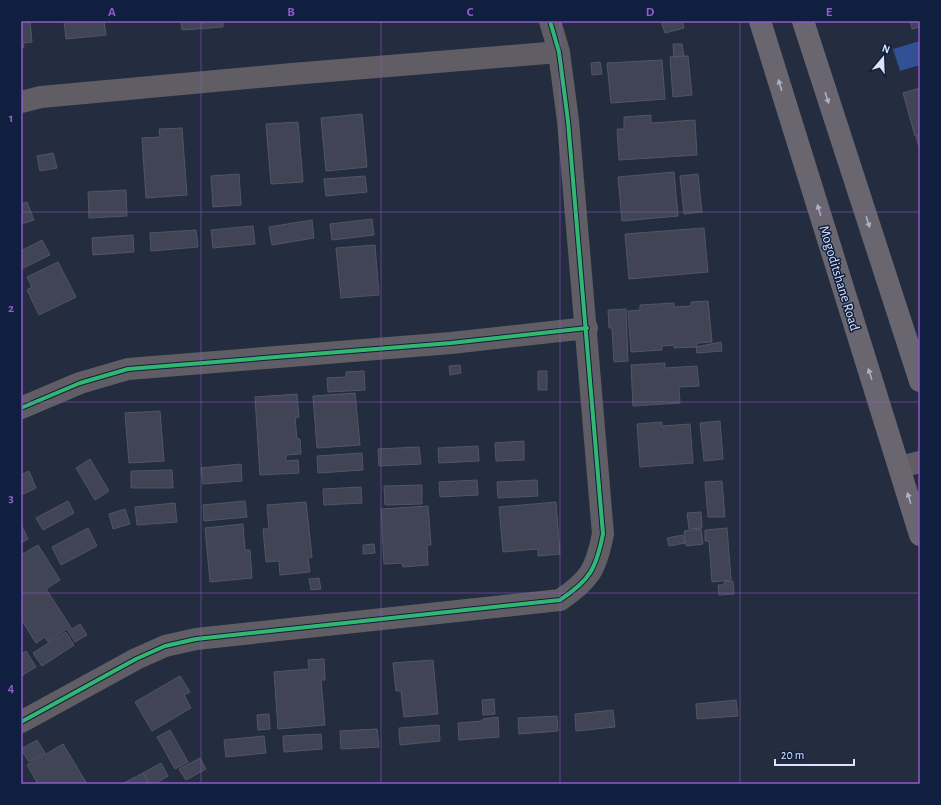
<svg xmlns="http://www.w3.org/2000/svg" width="941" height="805" viewBox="0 0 941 805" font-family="'Alegreya Sans',sans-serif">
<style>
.water{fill:#325194}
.building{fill:#404455;stroke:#515566}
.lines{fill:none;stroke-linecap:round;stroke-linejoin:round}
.minor{stroke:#605d64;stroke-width:22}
.major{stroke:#696670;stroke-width:22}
.cycleway-casing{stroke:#101f3f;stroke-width:6}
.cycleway{stroke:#33b770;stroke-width:4}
.oneway{fill:#acb2c3}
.grid{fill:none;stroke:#925ace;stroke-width:1;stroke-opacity:0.55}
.labels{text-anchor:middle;stroke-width:3;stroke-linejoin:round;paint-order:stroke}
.street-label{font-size:14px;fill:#d8e4fa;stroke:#101f3f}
.neatline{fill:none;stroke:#925ace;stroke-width:1.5}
.grid-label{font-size:13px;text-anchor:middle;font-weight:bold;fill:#925ace}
</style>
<rect width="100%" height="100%" fill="#242d3f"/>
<!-- water -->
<path class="water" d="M 920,41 L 920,65 L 900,71 L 893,49 Z"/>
<!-- building -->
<path class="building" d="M 21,21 L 30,21 L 32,42 L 23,43 L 24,47 L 21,48 Z
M 64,21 L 104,21 L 106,35 L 66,39 Z
M 181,21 L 223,21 L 223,27 L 182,30 Z
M 661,21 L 682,21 L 684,28 L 665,33 Z
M 910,21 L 920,21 L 920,27 L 912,29 Z
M 673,44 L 682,44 L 684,56 L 674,57 Z
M 688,56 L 692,95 L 673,97 L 670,57 Z
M 662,60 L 665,99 L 611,103 L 607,63 Z
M 600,62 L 602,74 L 592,75 L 591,63 Z
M 920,88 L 920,135 L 915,136 L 903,93 Z
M 362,114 L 367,167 L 326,171 L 321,118 Z
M 651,115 L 651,123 L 695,120 L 697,155 L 619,160 L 617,129 L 624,129 L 624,117 Z
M 298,122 L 303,182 L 271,184 L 266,124 Z
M 182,128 L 187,195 L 146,198 L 142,138 L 160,137 L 159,129 Z
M 920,136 L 920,150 L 916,137 Z
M 53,153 L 57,168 L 40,171 L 37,156 Z
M 674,172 L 678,216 L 622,221 L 618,177 Z
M 239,174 L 241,205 L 213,207 L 211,176 Z
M 698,174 L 702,212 L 684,214 L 680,176 Z
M 365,176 L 367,192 L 326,196 L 324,179 Z
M 126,190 L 127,216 L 89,218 L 88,192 Z
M 27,202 L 34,220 L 21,224 L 21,204 Z
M 372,219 L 374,235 L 332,240 L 330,224 Z
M 312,220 L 314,238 L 272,245 L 269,227 Z
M 253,226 L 255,244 L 213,248 L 211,230 Z
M 704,228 L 708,272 L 629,279 L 625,234 Z
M 196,230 L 198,247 L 151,251 L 150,233 Z
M 133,235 L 134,252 L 93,255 L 92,238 Z
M 42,240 L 50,255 L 21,269 L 21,251 Z
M 375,245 L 379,295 L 341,298 L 336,248 Z
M 58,262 L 76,297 L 39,315 L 27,290 L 32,287 L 27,277 Z
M 708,301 L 712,342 L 697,343 L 697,347 L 674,348 L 674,345 L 662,346 L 662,350 L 631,352 L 628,311 L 640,310 L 640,305 L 674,303 L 674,307 L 691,306 L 691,302 Z
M 626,309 L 628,361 L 614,362 L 612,328 L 609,328 L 608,310 Z
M 721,342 L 722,351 L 697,353 L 696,347 Z
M 665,363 L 665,368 L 697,366 L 699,386 L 679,387 L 680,403 L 633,406 L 631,365 Z
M 460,365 L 461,373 L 450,375 L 449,366 Z
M 364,371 L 365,390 L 328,392 L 327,378 L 346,377 L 346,372 Z
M 538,371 L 547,371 L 547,390 L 538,390 Z
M 355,393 L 360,445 L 317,448 L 313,396 Z
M 297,394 L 299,417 L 295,418 L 297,439 L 300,439 L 301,454 L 286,455 L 286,461 L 298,460 L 299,473 L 260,475 L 255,397 Z
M 160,411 L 164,461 L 129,463 L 125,413 Z
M 720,421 L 723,459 L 704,461 L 700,423 Z
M 662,422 L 662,426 L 690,424 L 693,463 L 640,467 L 637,424 Z
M 524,441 L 524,460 L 496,461 L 495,443 Z
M 478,446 L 479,461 L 439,463 L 438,448 Z
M 419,447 L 421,464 L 379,466 L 378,449 Z
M 362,453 L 363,470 L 318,473 L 317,456 Z
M 90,459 L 109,491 L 95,500 L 76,468 Z
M 241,464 L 242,481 L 203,484 L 201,468 Z
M 172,470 L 173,488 L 131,488 L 131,471 Z
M 29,471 L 36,488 L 21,495 L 21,475 Z
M 477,480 L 478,495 L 440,497 L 439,482 Z
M 537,480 L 538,496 L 498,498 L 497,482 Z
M 722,481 L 725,517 L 708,517 L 705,482 Z
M 422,485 L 422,504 L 385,505 L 384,486 Z
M 361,487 L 362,503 L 324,505 L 323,489 Z
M 68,501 L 74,513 L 43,530 L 36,518 Z
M 245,501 L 247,517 L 204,521 L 203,505 Z
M 306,502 L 312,557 L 308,558 L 310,572 L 280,575 L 279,561 L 266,562 L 263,529 L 269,529 L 267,505 Z
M 556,502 L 560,554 L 538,556 L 538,549 L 503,552 L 499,507 Z
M 175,503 L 177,522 L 137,525 L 135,507 Z
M 428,506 L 431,545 L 427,545 L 428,565 L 403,567 L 402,563 L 384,564 L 381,509 Z
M 125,509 L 130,524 L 113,529 L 109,514 Z
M 701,512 L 702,528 L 689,529 L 687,513 Z
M 21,524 L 28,539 L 21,543 Z
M 243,524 L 245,550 L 250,550 L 252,578 L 210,582 L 205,528 Z
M 88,528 L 97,546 L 61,565 L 52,547 Z
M 727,528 L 731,580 L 712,582 L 709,541 L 705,541 L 705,530 Z
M 701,529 L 703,544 L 686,546 L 684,531 Z
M 683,535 L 685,543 L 669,546 L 667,538 Z
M 374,544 L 375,553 L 363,554 L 363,545 Z
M 38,545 L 60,580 L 46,589 L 72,629 L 80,624 L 87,635 L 75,642 L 67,629 L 48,642 L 45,637 L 36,643 L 21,619 L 21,555 Z
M 319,578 L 321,589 L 311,590 L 309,579 Z
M 733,581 L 734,594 L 719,595 L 718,585 L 724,585 L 724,582 Z
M 66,632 L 74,645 L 42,666 L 33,653 Z
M 26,651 L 36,667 L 21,676 L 21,654 Z
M 324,659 L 325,680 L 321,680 L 325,725 L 278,729 L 274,672 L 309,669 L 308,660 Z
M 433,660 L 438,714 L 404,717 L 401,691 L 396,691 L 393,663 Z
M 180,676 L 190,692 L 184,695 L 191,708 L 152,731 L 135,702 Z
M 494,699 L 495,714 L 483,715 L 482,700 Z
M 736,700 L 738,716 L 697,719 L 696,704 Z
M 613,710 L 615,727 L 576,731 L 575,714 Z
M 269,714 L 270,729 L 258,730 L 257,715 Z
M 557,716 L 558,731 L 519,734 L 518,718 Z
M 498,717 L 499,737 L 459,740 L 458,723 L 483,721 L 483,719 Z
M 439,725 L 440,741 L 400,745 L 399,728 Z
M 377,729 L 379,747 L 341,749 L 340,731 Z
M 170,730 L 188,762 L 175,769 L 157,737 Z
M 321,734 L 322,749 L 284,752 L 283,736 Z
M 264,736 L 266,753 L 226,757 L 224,740 Z
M 37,740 L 45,753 L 29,762 L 21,749 Z
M 63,744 L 87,784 L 38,784 L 27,765 Z
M 200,758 L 206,769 L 186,780 L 179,769 Z
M 161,763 L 168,776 L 155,784 L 150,784 L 143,773 Z
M 143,773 L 150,784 L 122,784 Z"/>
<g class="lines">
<!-- minor -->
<path class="minor" d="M 21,102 L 41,97 L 292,74 L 559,52
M 21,408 L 80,383 L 128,369 L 451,343 L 587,328
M 900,467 L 920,462
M 21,722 L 136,659 L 165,646 L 196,639 L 560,600 C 590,580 596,569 603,534 L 568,121 L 559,52 L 550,21"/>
<!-- major -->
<path class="major" d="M 760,21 L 920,535
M 803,21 L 920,381"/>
<!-- cycleway casing -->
<g class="cycleway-casing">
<path id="cycleway" d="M 21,408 L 80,383 L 128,369 L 451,343 L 587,328
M 21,722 L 136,659 L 165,646 L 196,639 L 560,600 C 590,580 596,569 603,534 L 568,121 L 559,52 L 550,21"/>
</g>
<!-- cycleway -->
<use href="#cycleway" class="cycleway"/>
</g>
<!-- one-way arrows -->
<defs><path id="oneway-solid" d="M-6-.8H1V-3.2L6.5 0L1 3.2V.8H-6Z"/></defs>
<g class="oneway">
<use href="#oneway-solid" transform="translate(780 85) rotate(-107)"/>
<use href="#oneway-solid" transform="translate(827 98) rotate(72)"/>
<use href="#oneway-solid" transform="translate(819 210) rotate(-107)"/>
<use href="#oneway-solid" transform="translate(868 222) rotate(72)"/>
<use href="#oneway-solid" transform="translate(870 374) rotate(-108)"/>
<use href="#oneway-solid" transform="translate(909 498) rotate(-107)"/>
</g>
<!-- grid -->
<path class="grid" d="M 201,21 L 201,784M 381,21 L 381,784M 560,21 L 560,784M 740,21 L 740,784M 21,212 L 920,212M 21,402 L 920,402M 21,593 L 920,593"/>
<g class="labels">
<!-- street labels -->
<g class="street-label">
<text transform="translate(840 278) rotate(73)" y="5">Mogoditshane Road</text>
</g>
</g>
<!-- border -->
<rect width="941" height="805" fill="none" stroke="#101f3f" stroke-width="44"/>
<!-- north arrow -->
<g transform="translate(883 58) rotate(19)" stroke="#101f3f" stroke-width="3" paint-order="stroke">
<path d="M0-3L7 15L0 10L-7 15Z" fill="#d8e4fa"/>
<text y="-6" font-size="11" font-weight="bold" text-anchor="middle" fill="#d8e4fa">N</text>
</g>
<!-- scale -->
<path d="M775 759v6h79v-6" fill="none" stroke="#d8e4fa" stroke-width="2"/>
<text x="781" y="759" font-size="12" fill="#d8e4fa" stroke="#101f3f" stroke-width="3" paint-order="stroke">20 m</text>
<rect x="22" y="22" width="897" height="761" class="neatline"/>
<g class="grid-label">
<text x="112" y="16">A</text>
<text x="291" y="16">B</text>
<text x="470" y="16">C</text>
<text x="650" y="16">D</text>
<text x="829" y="16">E</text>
<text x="11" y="122">1</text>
<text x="11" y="312">2</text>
<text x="11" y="502">3</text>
<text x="11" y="692">4</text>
</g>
</svg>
